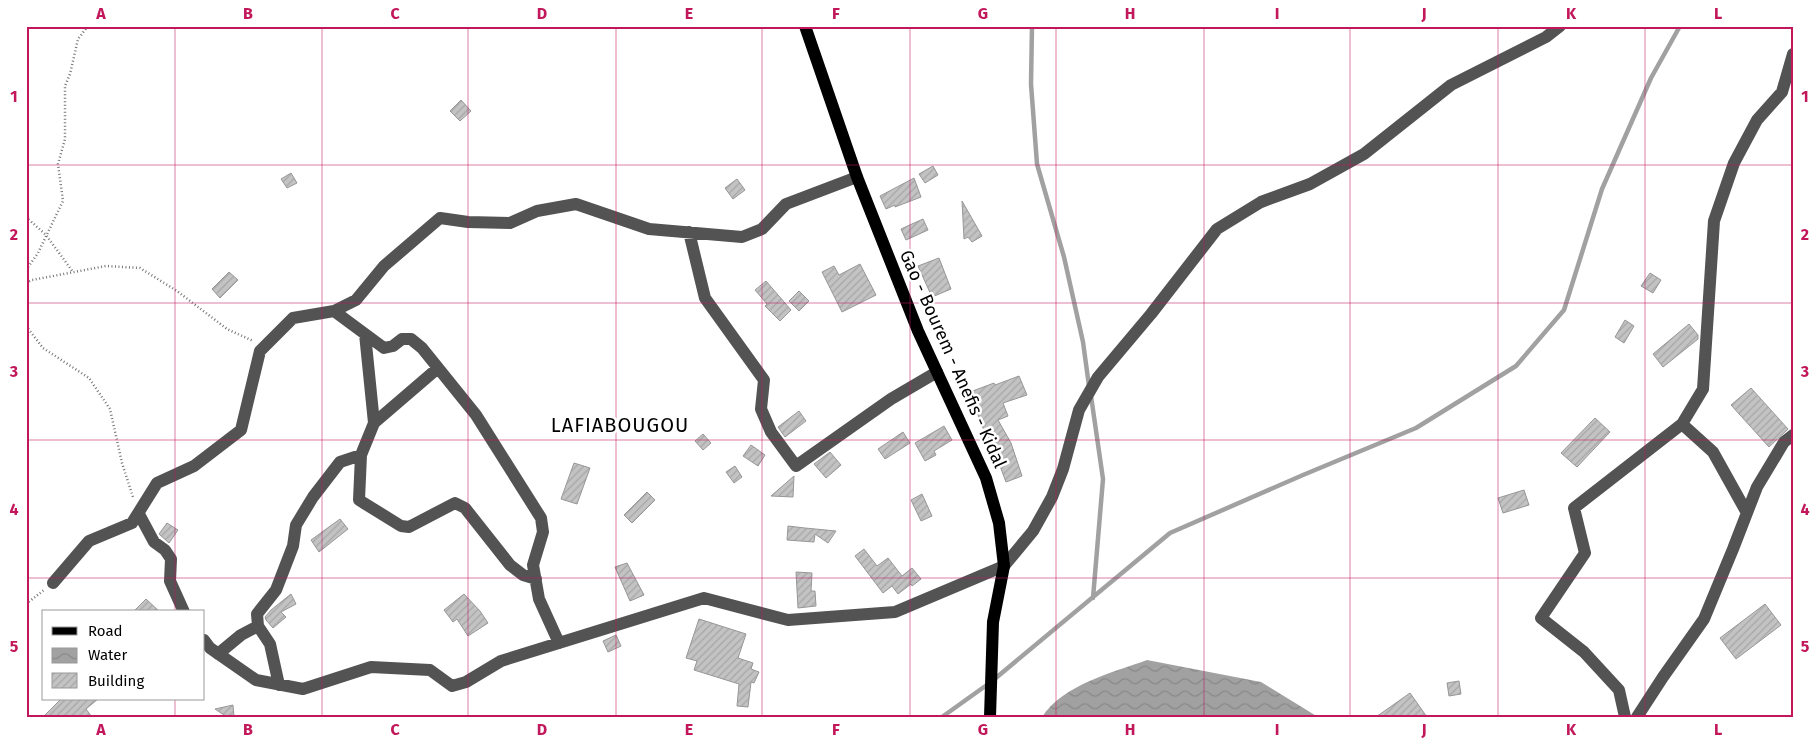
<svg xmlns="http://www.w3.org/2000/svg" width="1819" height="743" viewBox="0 0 1819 743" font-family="'Fira Sans',sans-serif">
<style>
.water{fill:url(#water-waves)}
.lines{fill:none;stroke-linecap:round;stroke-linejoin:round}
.stream{stroke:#a1a1a1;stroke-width:4.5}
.building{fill:url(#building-hatch);stroke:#979797}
.path{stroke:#757575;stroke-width:2.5;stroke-dasharray:1 2.5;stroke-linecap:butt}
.minor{stroke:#535353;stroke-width:12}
.major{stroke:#000;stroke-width:12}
.grid{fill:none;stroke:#c2185b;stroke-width:1;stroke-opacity:0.55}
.labels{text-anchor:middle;stroke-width:5;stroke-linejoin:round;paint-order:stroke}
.street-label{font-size:18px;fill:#000;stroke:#fff}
.quarter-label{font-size:20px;letter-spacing:1px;fill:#000;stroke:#fff}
.neatline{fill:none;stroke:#c2185b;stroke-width:2}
.grid-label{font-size:16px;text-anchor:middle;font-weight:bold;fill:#c2185b}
</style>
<defs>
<pattern id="water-waves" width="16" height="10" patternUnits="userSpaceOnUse" patternTransform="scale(1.25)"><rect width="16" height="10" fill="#a1a1a1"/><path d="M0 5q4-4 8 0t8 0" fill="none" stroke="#898989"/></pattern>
<pattern id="building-hatch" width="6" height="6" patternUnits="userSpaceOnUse" patternTransform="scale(1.25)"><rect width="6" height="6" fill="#c3c3c3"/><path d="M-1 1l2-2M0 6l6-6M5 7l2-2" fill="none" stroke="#a6a6a6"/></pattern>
</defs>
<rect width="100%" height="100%" fill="#fff"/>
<!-- water -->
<path class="water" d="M 1147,660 L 1261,682 L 1318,717 L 1042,717 C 1064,684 1112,673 1147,660 Z"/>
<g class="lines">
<!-- stream -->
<path class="stream" d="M 1032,26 L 1031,84 L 1037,164 L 1064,257 L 1083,342 L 1089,386
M 1091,396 L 1103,479 L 1093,598
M 942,717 L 991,682 L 1170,533 L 1303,475 L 1416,428 L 1516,366 L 1564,310 L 1602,189 L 1651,78 L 1680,26"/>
</g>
<!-- building -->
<path class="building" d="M 461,100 L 471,111 L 460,121 L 450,111 Z
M 933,166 L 938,175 L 925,183 L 919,174 Z
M 291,173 L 297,183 L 287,188 L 281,179 Z
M 914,178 L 921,197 L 895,207 L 895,205 L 886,209 L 880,196 Z
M 737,179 L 745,190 L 733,199 L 725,188 Z
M 962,201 L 982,236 L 972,242 L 968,237 L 964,239 Z
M 923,219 L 928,230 L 906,240 L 901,229 Z
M 939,258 L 951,289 L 932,297 L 918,266 Z
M 860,264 L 876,295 L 842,312 L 822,272 L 834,266 L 839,275 Z
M 229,272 L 238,280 L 220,298 L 212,289 Z
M 1650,273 L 1661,280 L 1653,293 L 1641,286 Z
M 766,281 L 791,310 L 780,321 L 765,306 L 767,304 L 755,290 Z
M 799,291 L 809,301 L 799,311 L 789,301 Z
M 1625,320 L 1634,326 L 1624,343 L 1615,337 Z
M 1689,324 L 1698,335 L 1698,339 L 1663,367 L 1653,354 Z
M 1019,376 L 1027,395 L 1003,403 L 1008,416 L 998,420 L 1011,443 L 1022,476 L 1006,482 L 1000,466 L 1003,465 L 982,426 L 970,392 L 994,383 L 995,385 Z
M 1751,388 L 1788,429 L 1769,447 L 1731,405 Z
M 799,411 L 806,421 L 785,437 L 778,427 Z
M 1595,418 L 1610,432 L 1577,467 L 1561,453 Z
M 944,426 L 952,440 L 934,451 L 936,455 L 925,461 L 915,443 Z
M 903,432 L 910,443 L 885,459 L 878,449 Z
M 703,434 L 711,443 L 703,450 L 695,441 Z
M 751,445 L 765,455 L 758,466 L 743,456 Z
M 830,452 L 841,465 L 826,478 L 814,464 Z
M 574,463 L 590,468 L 577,504 L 561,499 Z
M 735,466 L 742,477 L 734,483 L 726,472 Z
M 794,476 L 793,497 L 771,496 Z
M 1524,490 L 1529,505 L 1503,513 L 1498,498 Z
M 647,492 L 655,500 L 632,523 L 624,515 Z
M 922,494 L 932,516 L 921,521 L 911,500 Z
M 340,519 L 348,529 L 319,552 L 311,540 Z
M 167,523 L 178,530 L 169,543 L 159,534 Z
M 788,526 L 805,528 L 836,531 L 828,543 L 815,534 L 814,542 L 787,540 Z
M 864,549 L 877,566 L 888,558 L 902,576 L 912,568 L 921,579 L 912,586 L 911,584 L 898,594 L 892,586 L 883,593 L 855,556 Z
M 627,563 L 644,595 L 630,601 L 615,567 Z
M 796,572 L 812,573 L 811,591 L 815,591 L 816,606 L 798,608 Z
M 291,594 L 296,604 L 281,612 L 286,617 L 273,628 L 266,620 L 265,617 L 271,610 Z
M 464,594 L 480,611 L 488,623 L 468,636 L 457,619 L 453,622 L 444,610 Z
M 146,599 L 160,612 L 133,612 Z
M 1765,604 L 1781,625 L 1736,659 L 1720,638 Z
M 699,619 L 746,634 L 738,658 L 753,663 L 751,669 L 759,672 L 754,683 L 751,682 L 748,707 L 737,706 L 739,684 L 694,670 L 697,661 L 686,658 Z
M 616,635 L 621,646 L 608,652 L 603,641 Z
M 1459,681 L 1461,694 L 1449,696 L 1447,683 Z
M 1410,693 L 1427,717 L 1376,717 Z
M 61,699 L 98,699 L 86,709 L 92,717 L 43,717 Z
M 233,705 L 234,717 L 227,717 L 215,709 Z"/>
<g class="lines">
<!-- path -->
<path class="path" d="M 26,217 L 46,235 L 73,272
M 26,270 L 38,253 L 63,201 L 58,164 L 65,139 L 65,86 L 70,74 L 78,39 L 88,26
M 26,283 L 32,280 L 106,266 L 140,268 L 177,291 L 227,329 L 253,341
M 26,326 L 43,348 L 89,378 L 110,409 L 122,463 L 133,497
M 26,604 L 44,590"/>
<!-- minor -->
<path class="minor" d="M 689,232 L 705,298 L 764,380 L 761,409 L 771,432 L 796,466 L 891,399 L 937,372
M 334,311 L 384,348 L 393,346 L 402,339 L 411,339 L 422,348 L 476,415 L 541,518 L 543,532 L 533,565 L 539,599 L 559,643
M 365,334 L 374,423
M 438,368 L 374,423 L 361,455 L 359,500 L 401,526 L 409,527 L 455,503 L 465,508 L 510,565 L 523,575 L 536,579
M 1682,424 L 1703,389 L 1714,221 L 1734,163 L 1757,120 L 1782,92 L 1793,54
M 139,514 L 154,542 L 165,550 L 171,559 L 170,581 L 184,612
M 53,583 L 89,541 L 132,523 L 157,483 L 194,466 L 241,430 L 260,351 L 293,318 L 334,311 L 356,300 L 384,266 L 440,218 L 468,222 L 510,223 L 537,211 L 576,204 L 649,229 L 742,237 L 762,229 L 786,204 L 857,177
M 204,640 L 210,648 L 256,680 L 303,689 L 371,667 L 430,670 L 452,686 L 466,682 L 501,661 L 704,598 L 788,620 L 895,612 L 1004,566 L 1033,531 L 1052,497 L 1063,469 L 1079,410 L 1098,377 L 1151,314 L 1217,229 L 1261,202 L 1310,184 L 1364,154 L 1451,85 L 1546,37 L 1560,26
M 218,654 L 241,635 L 258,626
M 279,685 L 270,644 L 258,626 L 257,614 L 276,590 L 293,546 L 296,525 L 313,497 L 340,462 L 361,455
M 1625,717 L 1619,690 L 1584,652 L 1541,618 L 1585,553 L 1574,508 L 1682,424 L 1713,452 L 1747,513
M 1637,717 L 1663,677 L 1704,619 L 1733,549 L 1757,487 L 1784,442 L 1793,435"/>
<!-- major -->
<path class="major" d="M 805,26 L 857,177 L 918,331 L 986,478 L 999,523 L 1004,566 L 993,622 L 990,717"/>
</g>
<!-- grid -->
<path class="grid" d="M 175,26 L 175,612M 322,26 L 322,717M 468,26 L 468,717M 616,26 L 616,717M 762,26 L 762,717M 910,26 L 910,717M 1056,26 L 1056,717M 1204,26 L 1204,717M 1350,26 L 1350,717M 1498,26 L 1498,717M 1645,26 L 1645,717M 26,165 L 1793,165M 26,303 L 1793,303M 26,440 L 1793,440M 26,578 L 1793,578M 175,699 L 175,717"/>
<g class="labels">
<!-- street labels -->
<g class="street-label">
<text transform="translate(953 359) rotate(66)" y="6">Gao - Bourem - Anefis - Kidal</text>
</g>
<!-- quarter labels -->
<g class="quarter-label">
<text x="620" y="432">LAFIABOUGOU</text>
</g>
</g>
<!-- border -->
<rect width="1819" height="743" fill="none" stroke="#ffffff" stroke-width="55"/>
<!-- legend -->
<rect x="42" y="610" width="162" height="90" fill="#ffffff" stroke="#999999"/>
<rect x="52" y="627" width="25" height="8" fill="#000000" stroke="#999999"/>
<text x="88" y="636" font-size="15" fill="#000000">Road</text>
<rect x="52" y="648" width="25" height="15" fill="url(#water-waves)" stroke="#999999"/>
<text x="88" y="660" font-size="15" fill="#000000">Water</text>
<rect x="52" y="673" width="25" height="15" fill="url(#building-hatch)" stroke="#999999"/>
<text x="88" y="686" font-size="15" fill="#000000">Building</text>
<rect x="28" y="28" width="1764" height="688" class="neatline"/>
<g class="grid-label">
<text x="101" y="19">A</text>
<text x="248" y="19">B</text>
<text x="395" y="19">C</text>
<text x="542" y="19">D</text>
<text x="689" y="19">E</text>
<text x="836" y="19">F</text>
<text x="983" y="19">G</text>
<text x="1130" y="19">H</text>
<text x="1277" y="19">I</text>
<text x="1424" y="19">J</text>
<text x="1571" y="19">K</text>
<text x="1718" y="19">L</text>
<text x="14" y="102">1</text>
<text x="1805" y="102">1</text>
<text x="14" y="240">2</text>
<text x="1805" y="240">2</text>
<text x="14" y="377">3</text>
<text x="1805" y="377">3</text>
<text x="14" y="515">4</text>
<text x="1805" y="515">4</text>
<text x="14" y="652">5</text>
<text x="1805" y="652">5</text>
<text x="101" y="735">A</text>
<text x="248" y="735">B</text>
<text x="395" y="735">C</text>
<text x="542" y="735">D</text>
<text x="689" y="735">E</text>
<text x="836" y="735">F</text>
<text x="983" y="735">G</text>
<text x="1130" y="735">H</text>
<text x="1277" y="735">I</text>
<text x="1424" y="735">J</text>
<text x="1571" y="735">K</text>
<text x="1718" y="735">L</text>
</g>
</svg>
